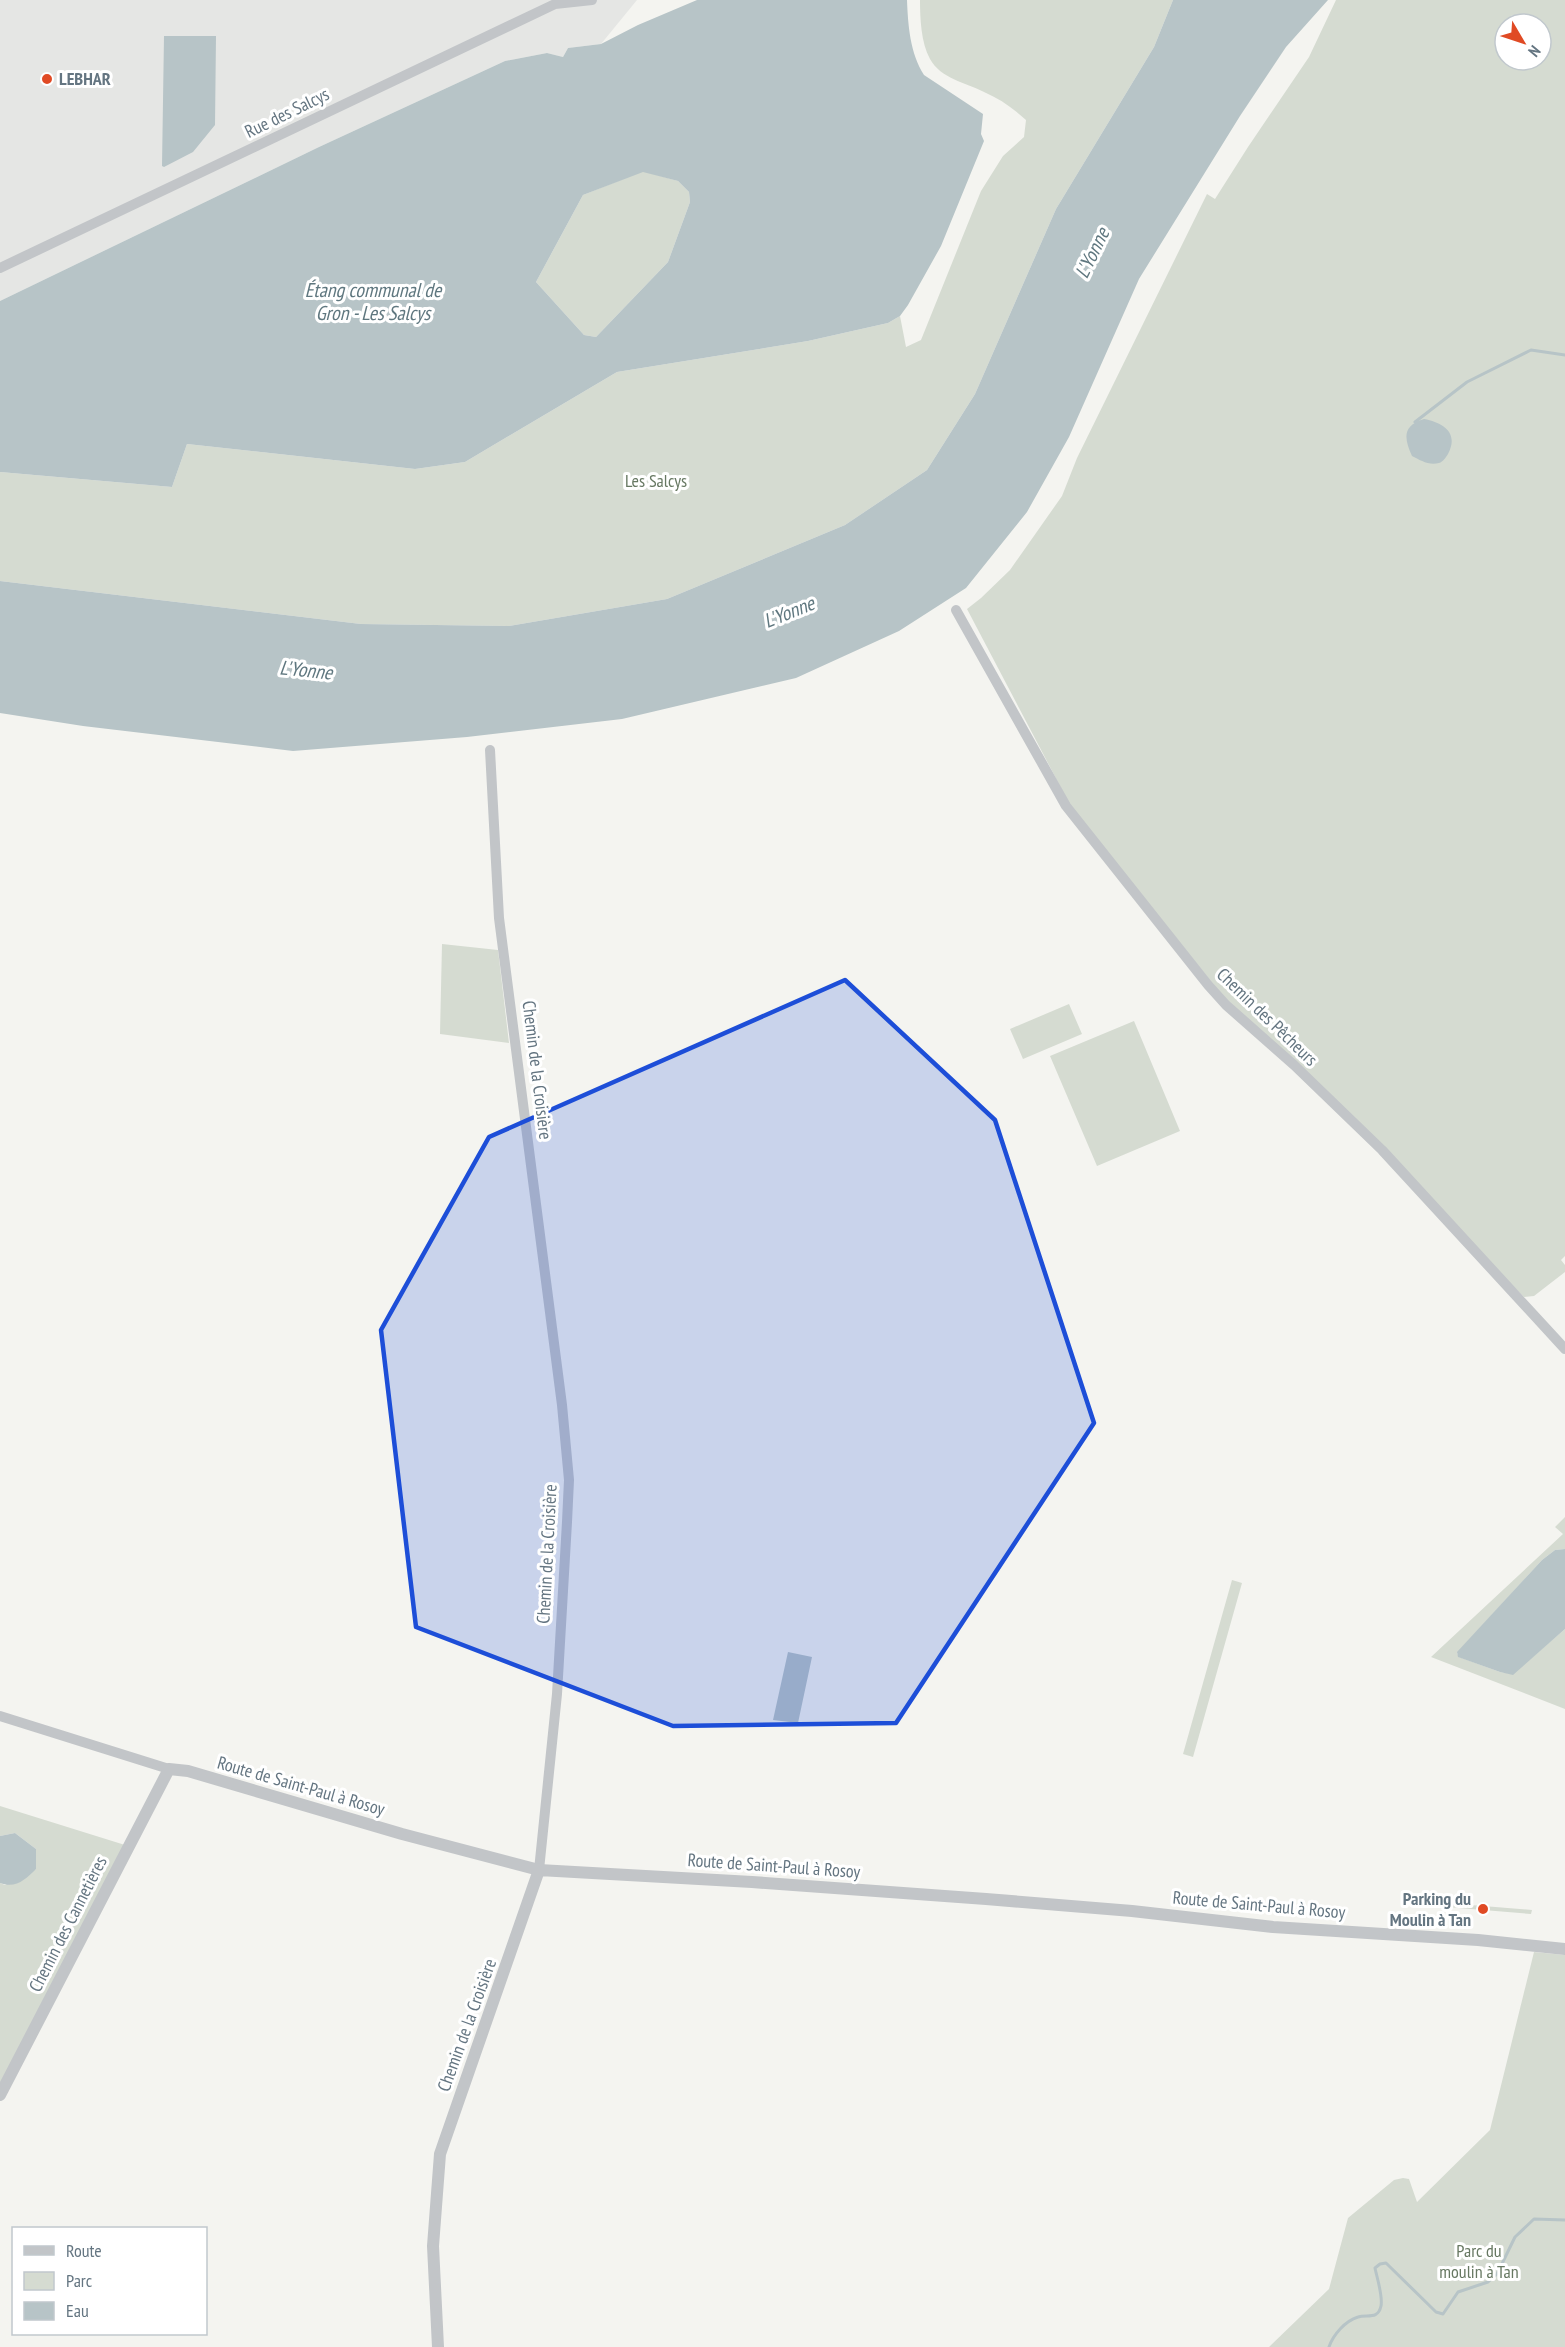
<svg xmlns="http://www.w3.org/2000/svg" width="1565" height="2347" viewBox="0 0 1565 2347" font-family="'PT Sans Narrow',sans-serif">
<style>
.built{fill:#e5e6e4}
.green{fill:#d5dbd1;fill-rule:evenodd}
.water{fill:#b7c4c7;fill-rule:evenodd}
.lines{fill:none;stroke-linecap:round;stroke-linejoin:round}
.stream{stroke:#b7c4c7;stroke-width:3}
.minor{stroke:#c2c5c8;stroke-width:10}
.tertiary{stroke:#c2c5c8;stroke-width:12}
.marked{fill:#1d4ed8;fill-opacity:0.2;stroke:#1d4ed8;stroke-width:4.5;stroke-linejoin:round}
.poi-dot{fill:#e04a24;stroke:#fff;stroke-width:2}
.labels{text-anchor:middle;stroke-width:6;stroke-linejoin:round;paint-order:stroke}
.poi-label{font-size:18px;font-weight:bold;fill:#647581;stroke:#fff;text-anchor:start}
.street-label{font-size:18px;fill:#647581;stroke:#fff}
.park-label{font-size:18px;fill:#677862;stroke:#fff}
.water-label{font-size:20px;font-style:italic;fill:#5f777f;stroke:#fff}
</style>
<rect width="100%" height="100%" fill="#f4f4f0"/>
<!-- built -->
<path class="built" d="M 0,0 L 637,0 L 601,44 L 568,48 L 563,57 L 547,53 L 505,61 L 319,147 L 0,301 Z"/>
<!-- green -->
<path class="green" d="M 920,0 L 1173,0 L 1154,47 L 1056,209 L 975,394 L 927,470 L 845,525 L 667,599 L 509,626 L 361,624 L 0,581 L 0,472 L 172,487 L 187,444 L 415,469 L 465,462 L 617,372 L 808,341 L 888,323 L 900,316 L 906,347 L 921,340 L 981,191 L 1003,156 L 1024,137 L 1026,120 C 1013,108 1000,99 984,92 C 965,82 941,79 930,59 C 921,43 920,18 920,0 Z
M 1336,0 L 1565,0 L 1565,1256 L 1561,1260 L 1565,1265 L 1565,1272 L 1534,1296 L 1524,1297 L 1228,1003 L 1070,805 L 967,609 L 981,598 L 1010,570 L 1062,496 L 1077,458 L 1207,194 L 1215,199 L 1248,147 L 1309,57 ZM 1505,24 L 1541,24 L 1541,60 L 1505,60 Z
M 643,171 L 678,181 L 689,192 L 690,202 L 668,262 L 596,337 L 584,335 L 536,282 L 583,195 Z
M 442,944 L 498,950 L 509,1043 L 440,1034 Z
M 1069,1004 L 1082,1034 L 1023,1059 L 1010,1029 Z
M 1134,1021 L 1180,1131 L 1097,1166 L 1050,1056 Z
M 1565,1517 L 1565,1549 L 1555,1550 L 1542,1560 L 1457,1653 L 1459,1657 L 1500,1672 L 1513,1674 L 1565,1629 L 1565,1709 L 1431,1657 L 1563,1534 L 1555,1527 Z
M 1232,1580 L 1242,1583 L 1193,1757 L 1183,1754 Z
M 0,1806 L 125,1845 L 0,2098 L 0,1883 L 5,1885 L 36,1869 L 36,1849 L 15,1833 L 0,1836 Z
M 1434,1902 L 1532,1910 L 1531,1914 L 1434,1906 Z
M 1534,1952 L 1565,1955 L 1565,2347 L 1269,2347 L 1329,2289 L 1348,2218 L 1394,2180 L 1403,2178 L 1409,2179 L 1417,2202 L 1490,2130 Z"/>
<!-- water -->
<path class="water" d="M 697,0 L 907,0 C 908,25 910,53 924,75 L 983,114 L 981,134 L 984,141 L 941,246 L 908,305 L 900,316 L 888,323 L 808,341 L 617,372 L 465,462 L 415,469 L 187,444 L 172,487 L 0,472 L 0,301 L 319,147 L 505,61 L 547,53 L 563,57 L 568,48 L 601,44 L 638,25 ZM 643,172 L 678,181 L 689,192 L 690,202 L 668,262 L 596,337 L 584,335 L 536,282 L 583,195 Z
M 1173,0 L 1328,0 L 1286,47 L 1240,116 L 1139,279 L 1069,437 L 1027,512 L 966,588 L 899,631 L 796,678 L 622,719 L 467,737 L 293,751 L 83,726 L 0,713 L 0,581 L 361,624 L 509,626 L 667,599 L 845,525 L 927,470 L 975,394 L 1056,209 L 1154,47 Z
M 164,36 L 216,36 L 215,125 L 193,152 L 164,167 L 162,166 Z
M 1424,419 C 1444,423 1459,433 1448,454 C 1446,457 1443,462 1439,463 C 1429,466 1420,460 1412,456 C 1404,438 1402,426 1424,419 Z
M 1565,1549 L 1565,1629 L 1513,1675 L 1500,1672 L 1458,1657 L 1457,1652 L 1542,1560 L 1555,1550 Z
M 788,1652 L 812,1657 L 798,1723 L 773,1720 Z
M 15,1833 L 36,1849 L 36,1869 C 26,1879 16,1889 0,1883 L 0,1836 Z"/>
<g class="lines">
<!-- stream -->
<path class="stream" d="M 1415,422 L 1467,382 L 1531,350 L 1565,355
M 1329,2347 C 1333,2335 1345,2321 1358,2317 C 1367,2314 1378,2320 1381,2306 C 1383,2296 1377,2278 1375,2268 L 1380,2264 L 1386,2263 L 1436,2312 L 1443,2314 L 1458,2292 L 1488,2282 L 1497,2274 L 1515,2237 L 1534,2219 L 1565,2220"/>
<!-- minor -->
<path class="minor" d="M 0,268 L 555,4 L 592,0
M 956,610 L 1066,806 L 1208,985 L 1226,1005 L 1294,1065 L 1382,1150 L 1565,1349
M 490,750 L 499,918 L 562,1405 L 569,1480 L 567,1522 L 557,1694 L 539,1870
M 0,1716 L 169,1769"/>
<!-- tertiary -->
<path class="tertiary" d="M 0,2095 L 169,1769 L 188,1771 L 402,1834 L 539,1870 L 752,1882 L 986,1899 L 1132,1911 L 1273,1927 L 1478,1940 L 1565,1949
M 438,2347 L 433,2246 L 440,2154 L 539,1870"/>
</g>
<!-- marked area -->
<path class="marked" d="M 845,980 L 995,1120 L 1094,1423 L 896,1723 L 673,1726 L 416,1627 L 381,1330 L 489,1137 Z"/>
<!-- markers -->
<g class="poi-dot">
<circle cx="47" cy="79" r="6"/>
<circle cx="1483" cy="1909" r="6"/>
</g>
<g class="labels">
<!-- poi labels -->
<g class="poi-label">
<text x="59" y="85">LEBHAR</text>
<text x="1471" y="1905" text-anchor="end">Parking du<tspan x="1471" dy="21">Moulin à Tan</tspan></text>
</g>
<!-- street labels -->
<g class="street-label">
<text transform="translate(287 113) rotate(-26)" y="6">Rue des Salcys</text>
<text transform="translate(1267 1017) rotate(44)" y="6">Chemin des Pêcheurs</text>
<text transform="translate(537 1070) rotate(83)" y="6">Chemin de la Croisière</text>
<text transform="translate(547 1554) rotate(-87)" y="6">Chemin de la Croisière</text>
<text transform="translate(301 1786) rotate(16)" y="6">Route de Saint-Paul à Rosoy</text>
<text transform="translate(774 1866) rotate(4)" y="6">Route de Saint-Paul à Rosoy</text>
<text transform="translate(1259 1905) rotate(5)" y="6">Route de Saint-Paul à Rosoy</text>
<text transform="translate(68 1924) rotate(-63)" y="6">Chemin des Cannetières</text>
<text transform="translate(467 2025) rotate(-70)" y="6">Chemin de la Croisière</text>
</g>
<!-- park labels -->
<g class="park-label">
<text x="656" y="487">Les Salcys</text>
<text x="1479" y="2257">Parc du<tspan x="1479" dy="21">moulin à Tan</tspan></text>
</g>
<!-- water labels -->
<g class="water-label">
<text transform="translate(1092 253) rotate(-64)" y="7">L'Yonne</text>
<text x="373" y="297">Étang communal de<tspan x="373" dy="23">Gron - Les Salcys</tspan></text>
<text transform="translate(789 612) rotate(-22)" y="7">L'Yonne</text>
<text transform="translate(306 670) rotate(6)" y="7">L'Yonne</text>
</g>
</g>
<!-- legend -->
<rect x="12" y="2227" width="195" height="108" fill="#ffffff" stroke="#c1c8cd" stroke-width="1.5"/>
<rect x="24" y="2246" width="30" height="9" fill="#c2c5c8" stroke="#c1c8cd" stroke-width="1.5"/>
<text x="66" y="2257" font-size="18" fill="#647581">Route</text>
<rect x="24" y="2272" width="30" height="18" fill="#d5dbd1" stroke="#c1c8cd" stroke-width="1.5"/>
<text x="66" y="2287" font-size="18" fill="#647581">Parc</text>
<rect x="24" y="2302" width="30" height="18" fill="#b7c4c7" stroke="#c1c8cd" stroke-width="1.5"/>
<text x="66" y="2317" font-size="18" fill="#647581">Eau</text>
<!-- north arrow -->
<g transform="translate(1523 42) rotate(129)"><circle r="28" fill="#ffffff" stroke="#c1c8cd" stroke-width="1.5"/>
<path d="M0-4.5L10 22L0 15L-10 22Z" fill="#e04a24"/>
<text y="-9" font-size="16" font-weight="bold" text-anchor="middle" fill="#647581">N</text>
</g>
</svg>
